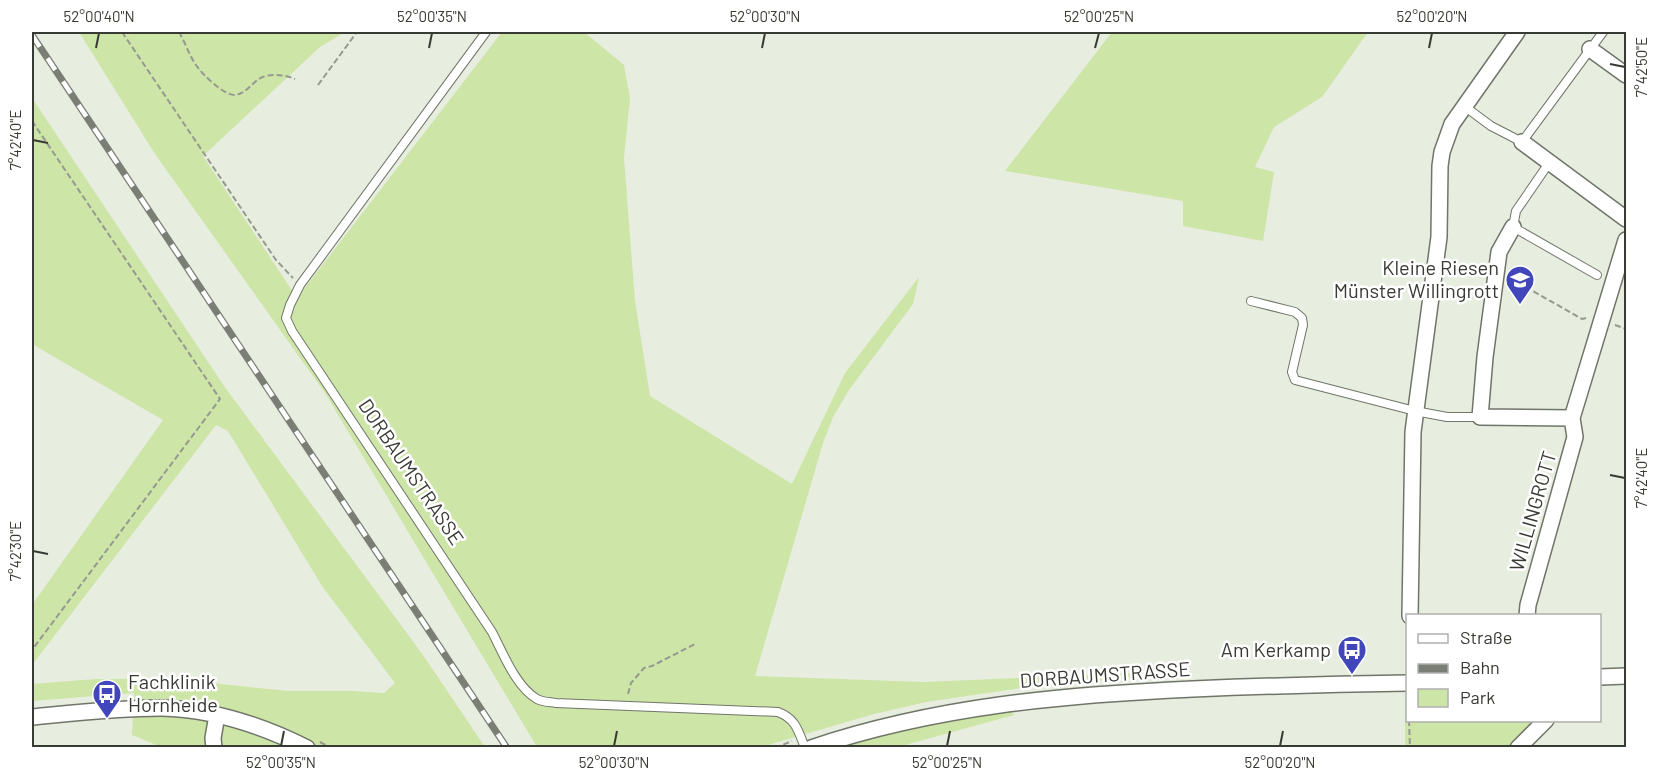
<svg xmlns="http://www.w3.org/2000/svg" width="1658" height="779" viewBox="0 0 1658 779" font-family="Barlow,sans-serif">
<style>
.green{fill:#cee5a8}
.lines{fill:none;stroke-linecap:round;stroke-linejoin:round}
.service-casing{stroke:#707569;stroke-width:10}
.minor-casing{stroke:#707569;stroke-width:18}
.path{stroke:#95998f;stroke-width:2;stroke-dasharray:6 3;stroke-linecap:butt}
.service{stroke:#fff;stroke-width:8}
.minor{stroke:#fff;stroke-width:15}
.rail-casing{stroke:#7b7e75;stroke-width:7}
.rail{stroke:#fff;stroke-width:4.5;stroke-dasharray:14;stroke-linecap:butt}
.ticks{fill:none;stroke:#383a34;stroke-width:2}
.labels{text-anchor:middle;stroke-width:5;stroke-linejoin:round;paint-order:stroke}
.poi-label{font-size:20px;fill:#383a34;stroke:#fff;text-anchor:end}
.street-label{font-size:20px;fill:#383a34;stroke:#fff}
.neatline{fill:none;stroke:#383a34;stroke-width:2}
.ticks-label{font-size:15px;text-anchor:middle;fill:#383a34}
</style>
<rect width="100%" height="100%" fill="#e7eddf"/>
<!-- green -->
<path class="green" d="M 79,32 L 345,32 L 320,47 L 203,156 L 297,298 L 502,32 L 584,32 L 624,65 L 630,98 L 624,158 L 635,301 L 650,396 L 792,484 L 845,373 L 919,277 L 913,304 L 849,390 L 833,417 L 823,443 L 755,676 L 924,682 L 1134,673 L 1134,677 L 1021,688 L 926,702 L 874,714 L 761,747 L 537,747 L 325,393 L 155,154 Z
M 1112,32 L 1368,32 L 1322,97 L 1274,127 L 1255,167 L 1274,172 L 1263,241 L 1183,226 L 1183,201 L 1005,171 Z
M 32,98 L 224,386 L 423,655 L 485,747 L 159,747 L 159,746 L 132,735 L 134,693 L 32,701 L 32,684 L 96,679 L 174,679 L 288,691 L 352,691 L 384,693 L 395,683 L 322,586 L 228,431 L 216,425 L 32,665 L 32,605 L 163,420 L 32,344 Z
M 1407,695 L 1408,720 L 1550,721 L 1524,747 L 1405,747 L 1405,697 Z
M 1010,709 L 1014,715 L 898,747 L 842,748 L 876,735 Z"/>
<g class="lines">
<!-- service casing -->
<g class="service-casing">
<path id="service" d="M 486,32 L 300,285 L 290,305 L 286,318 L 292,331 L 492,632 C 503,653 516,687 537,699 C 542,702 550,702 556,703 L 778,712 C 796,719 798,730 805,748
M 1464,106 L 1491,126 L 1522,142 L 1603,32
M 1549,163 L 1516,211 L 1513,227 L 1597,275
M 1251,301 L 1295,312 L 1302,318 L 1303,325 L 1292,372 L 1295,380 L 1415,411 L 1447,417 L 1480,417"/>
</g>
<!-- minor casing -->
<g class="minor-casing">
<path id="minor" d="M 1590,49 L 1626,75
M 1522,142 L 1626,219
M 1513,227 L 1499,252 L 1485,357 L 1480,417 L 1572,418
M 1410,616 L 1413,432 L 1439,237 L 1440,166 L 1442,152 L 1452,124 L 1517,32
M 1527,616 L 1528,605 L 1575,437 L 1572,418 L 1626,240
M 1600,677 L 1626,676
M 32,717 C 74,713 118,708 161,708 C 212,709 261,725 307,748
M 214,748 L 213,738 L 217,715
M 811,748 C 936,706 1062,695 1193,689 C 1265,686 1336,684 1408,683
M 1518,748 L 1546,720"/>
</g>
<!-- path -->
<path class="path" d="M 122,32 L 276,260 L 293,278
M 179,32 C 185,42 189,55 196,65 C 202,74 224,96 236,95 C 245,93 249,87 255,82 C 265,72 284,74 295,79
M 318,85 L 357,32
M 32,121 L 220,399 L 32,650
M 1510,278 L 1582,319 L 1586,318
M 1615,325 L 1626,329
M 628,694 L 631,683 L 644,668 L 652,666 L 697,643
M 1409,720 L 1410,748
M 320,742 L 331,748
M 775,748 L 792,741"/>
<!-- service -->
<use href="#service" class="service"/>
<!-- minor -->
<use href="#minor" class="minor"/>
<!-- rail casing -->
<g class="rail-casing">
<path id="rail" d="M 32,35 L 507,748"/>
</g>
<!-- rail -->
<use href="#rail" class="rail"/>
</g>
<!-- ticks -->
<path class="ticks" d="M 96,48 L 99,33M 429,48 L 432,33M 762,48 L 765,33M 1095,48 L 1099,33M 1429,48 L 1432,33M 1610,64 L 1625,67M 33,140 L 48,143M 1610,475 L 1625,478M 33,551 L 48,554M 281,746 L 284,731M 614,746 L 617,731M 947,746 L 950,731M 1280,746 L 1283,731"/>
<!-- icons -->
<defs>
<g id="school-pin" transform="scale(1.5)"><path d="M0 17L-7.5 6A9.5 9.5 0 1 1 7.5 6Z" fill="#4146bb" stroke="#fff"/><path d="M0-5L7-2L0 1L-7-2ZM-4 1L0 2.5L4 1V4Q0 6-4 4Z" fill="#fff"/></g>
<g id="bus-pin" transform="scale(1.5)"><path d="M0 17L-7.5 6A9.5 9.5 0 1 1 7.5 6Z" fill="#4146bb" stroke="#fff"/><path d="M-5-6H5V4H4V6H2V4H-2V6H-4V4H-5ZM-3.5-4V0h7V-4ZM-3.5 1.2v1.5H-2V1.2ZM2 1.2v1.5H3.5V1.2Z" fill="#fff"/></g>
</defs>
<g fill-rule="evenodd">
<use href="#school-pin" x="1520" y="280"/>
<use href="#bus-pin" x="1352" y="650"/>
<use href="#bus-pin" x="107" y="694"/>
</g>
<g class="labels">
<!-- poi labels -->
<g class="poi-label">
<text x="1499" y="275">Kleine Riesen<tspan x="1499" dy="23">Münster Willingrott</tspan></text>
<text x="1331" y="657">Am Kerkamp</text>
<text x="128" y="689" text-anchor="start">Fachklinik<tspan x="128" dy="23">Hornheide</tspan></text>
</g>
<!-- street labels -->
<g class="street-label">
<text transform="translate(411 472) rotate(56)" y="7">DORBAUMSTRASSE</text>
<text transform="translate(1533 511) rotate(-74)" y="7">WILLINGROTT</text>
<text transform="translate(1105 675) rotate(-4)" y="7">DORBAUMSTRASSE</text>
</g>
</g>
<!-- border -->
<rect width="1658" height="779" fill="none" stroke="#ffffff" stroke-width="66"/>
<!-- legend -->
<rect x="1406" y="614" width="195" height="108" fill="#ffffff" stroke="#afb0ae" stroke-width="1.5"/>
<rect x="1418" y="634" width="30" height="9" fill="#ffffff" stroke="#afb0ae" stroke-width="1.5"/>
<text x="1460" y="644" font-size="18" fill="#383a34">Straße</text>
<rect x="1418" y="664" width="30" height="9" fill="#7b7e75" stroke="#afb0ae" stroke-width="1.5"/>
<text x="1460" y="674" font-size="18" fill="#383a34">Bahn</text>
<rect x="1418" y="689" width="30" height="18" fill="#cee5a8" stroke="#afb0ae" stroke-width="1.5"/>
<text x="1460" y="704" font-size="18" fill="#383a34">Park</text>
<rect x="33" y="33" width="1592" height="713" class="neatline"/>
<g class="ticks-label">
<text x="99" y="22">52°00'40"N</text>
<text x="432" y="22">52°00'35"N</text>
<text x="765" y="22">52°00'30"N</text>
<text x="1099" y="22">52°00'25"N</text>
<text x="1432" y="22">52°00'20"N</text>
<text transform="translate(1642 67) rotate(-90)" y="5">7°42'50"E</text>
<text transform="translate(16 140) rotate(-90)" y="5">7°42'40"E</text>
<text transform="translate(1642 478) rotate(-90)" y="5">7°42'40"E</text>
<text transform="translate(16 551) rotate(-90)" y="5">7°42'30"E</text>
<text x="281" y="768">52°00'35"N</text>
<text x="614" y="768">52°00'30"N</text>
<text x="947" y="768">52°00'25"N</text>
<text x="1280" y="768">52°00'20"N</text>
</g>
</svg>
